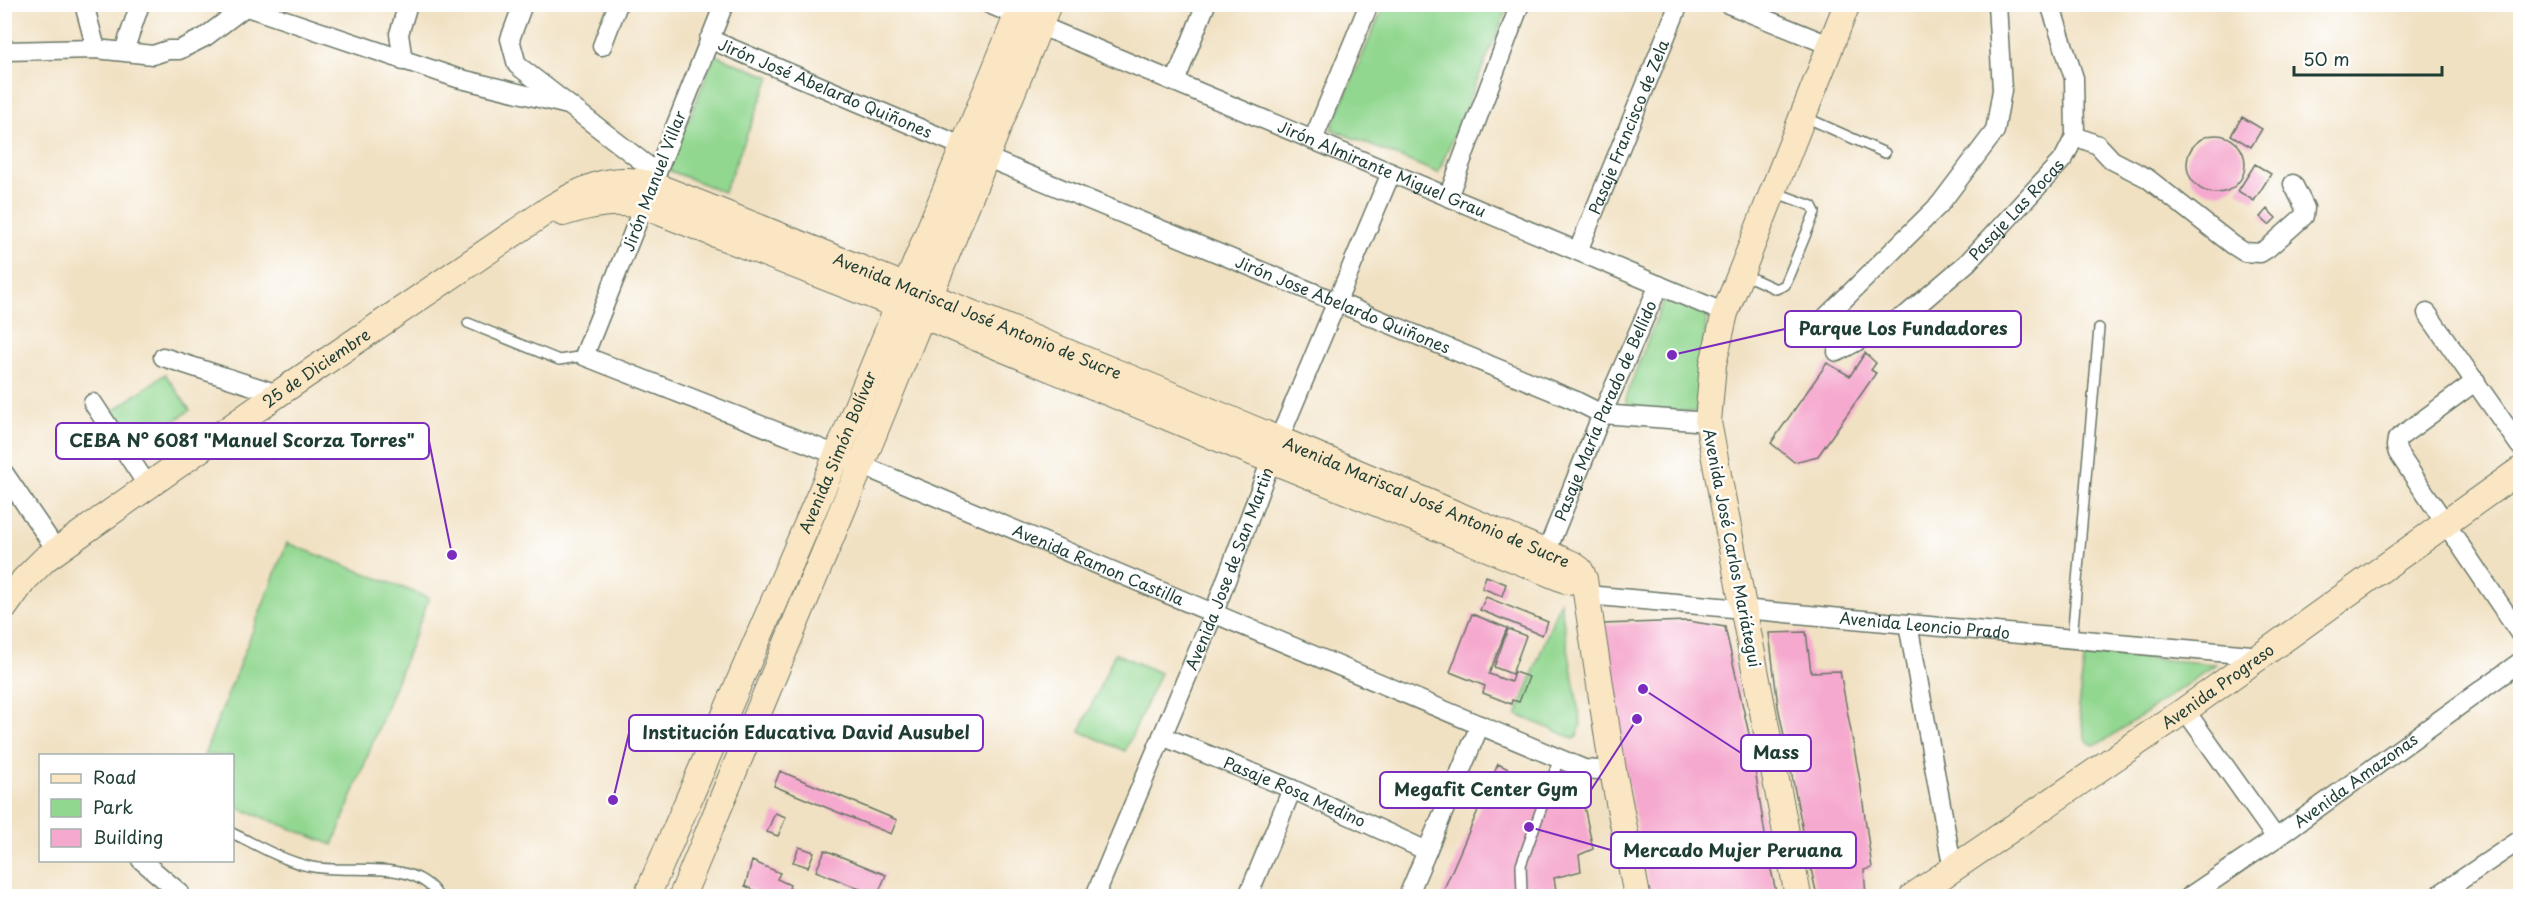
<svg xmlns="http://www.w3.org/2000/svg" width="2525" height="901" viewBox="0 0 2525 901" font-family="'Playpen Sans',sans-serif">
<style>
.green{fill:#92d790;stroke:#588a62;stroke-width:1.5}
.building{fill:#f5a9ce}
.lines{fill:none;stroke-linecap:round;stroke-linejoin:round}
.lane-casing{stroke:#687666;stroke-width:12}
.street-casing{stroke:#687666;stroke-width:21}
.secondary-casing{stroke:#687666;stroke-width:28}
.lane{stroke:#fff;stroke-width:9}
.street{stroke:#fff;stroke-width:18}
.secondary{stroke:#fbe6c4;stroke-width:26}
.labels{text-anchor:middle;stroke-width:5;stroke-linejoin:round;paint-order:stroke}
.street-label{font-size:16px;fill:#1f3d34;stroke:#fff}
.leader{fill:none;stroke:#7b2cbf;stroke-width:2}
.callout-dot{fill:#7b2cbf;stroke:#fff;stroke-width:2}
.callout{fill:#fff;stroke:#7b2cbf;stroke-width:2}
.callout-label{font-size:18px;text-anchor:middle;font-weight:bold;fill:#1f3d34}
</style>
<rect width="100%" height="100%" fill="#fff"/>
<filter id="ink" filterUnits="userSpaceOnUse"><feTurbulence type="fractalNoise" baseFrequency=".0167" numOctaves="2"/><feDisplacementMap in="SourceGraphic" scale="12" xChannelSelector="R" yChannelSelector="G"/><feConvolveMatrix kernelMatrix="1 2 1 2 8 2 1 2 1" color-interpolation-filters="sRGB"/></filter>
<filter id="wash" filterUnits="userSpaceOnUse"><feTurbulence type="fractalNoise" baseFrequency=".008" numOctaves="4" result="noise"/><feDisplacementMap in="SourceGraphic" scale="24" xChannelSelector="R" yChannelSelector="G"/><feGaussianBlur stdDeviation="1.35" result="paint"/><feColorMatrix in="noise" values="0 0 0 0 0 0 0 0 0 0 0 0 0 0 0 0 0 1.4 0 .05"/><feComposite in="paint" operator="in"/></filter>
<g filter="url(#wash)">
<rect width="100%" height="100%" fill="#f1e1c3"/>
<!-- green -->
<path class="green" d="M 1384,5 L 1509,5 L 1438,173 L 1331,129 Z
M 715,55 L 770,77 L 724,192 L 668,170 Z
M 1676,302 L 1707,314 L 1697,412 L 1632,409 L 1626,404 L 1626,396 L 1658,314 L 1663,303 Z
M 165,374 L 190,410 L 134,450 L 109,414 Z
M 287,543 L 429,598 L 333,845 L 233,806 L 232,756 L 204,755 Z
M 1560,601 L 1581,725 L 1577,736 L 1573,738 L 1517,715 Z
M 1115,653 L 1160,673 L 1125,751 L 1080,731 Z
M 2085,653 L 2216,664 L 2107,739 L 2094,745 L 2086,741 L 2078,707 Z"/>
<g id="blocks">
<!-- building -->
<path class="building" d="M 2242,117 L 2262,129 L 2251,147 L 2231,135 Z
M2187 164a29 29 0 1 1 58 0a29 29 0 1 1-58 0Z
M 2255,164 L 2271,174 L 2254,201 L 2238,191 Z
M 2267,209 L 2276,218 L 2269,225 L 2260,217 Z
M 1865,353 L 1876,363 L 1871,370 L 1876,373 L 1818,456 L 1794,462 L 1771,443 L 1827,363 L 1850,376 Z
M 1486,576 L 1506,584 L 1502,596 L 1482,588 Z
M 1486,597 L 1548,622 L 1542,635 L 1480,610 Z
M 1472,614 L 1507,628 L 1489,674 L 1511,682 L 1514,672 L 1529,677 L 1519,702 L 1512,700 L 1511,704 L 1483,693 L 1485,686 L 1450,672 Z
M 1688,621 L 1725,627 L 1751,743 L 1769,861 L 1777,896 L 1650,896 L 1614,710 L 1603,624 Z
M 1508,629 L 1526,636 L 1512,674 L 1494,667 Z
M 1806,632 L 1811,672 L 1840,671 L 1860,781 L 1872,868 L 1864,870 L 1866,896 L 1817,896 L 1807,851 L 1778,706 L 1769,633 Z
M 1498,764 L 1584,806 L 1593,849 L 1579,855 L 1581,871 L 1554,878 L 1557,896 L 1441,896 Z
M 780,771 L 897,820 L 891,834 L 774,786 Z
M 775,813 L 786,817 L 778,836 L 767,832 Z
M 799,847 L 814,852 L 808,867 L 793,862 Z
M 825,850 L 886,875 L 877,896 L 816,871 Z
M 752,861 L 780,873 L 777,879 L 790,885 L 789,888 L 799,893 L 797,896 L 751,896 L 754,890 L 745,886 Z"/>
</g>
</g>
<g filter="url(#ink)">
<use href="#blocks" fill-opacity="0" stroke="#687666" stroke-width="1.5"/>
<g class="lines">
<!-- lane casing -->
<g class="lane-casing">
<path id="lane" d="M 1805,117 L 1885,153
M 1743,274 L 1776,289 L 1785,285 L 1815,212 L 1812,206 L 1774,192
M 468,323 L 559,360 L 584,356
M 2072,639 L 2099,328
M 232,833 C 257,845 282,860 308,866 C 347,876 414,856 438,896
M 1522,893 L 1521,865 L 1559,759"/>
</g>
<!-- street casing -->
<g class="street-casing">
<g id="street">
<path d="M 84,4 L 96,49"/>
<path d="M 238,4 L 457,78 L 568,105"/>
<path d="M 523,4 L 510,39 L 517,65 L 657,173"/>
<path id="s1" d="M 724,4 L 584,356 L 837,455 L 1584,769 L 1613,771"/>
<path id="s2" d="M 989,4 L 1725,313"/>
<path d="M 1728,4 L 1829,45"/>
<path id="s3" d="M 709,39 L 964,147"/>
<path d="M 602,46 L 618,4"/>
<path d="M 4,51 L 96,49 L 153,55 L 168,50 L 179,50 L 205,37 L 245,7"/>
<path d="M 124,51 L 140,4"/>
<path d="M 403,61 L 399,34 L 408,4"/>
<path d="M 1175,82 L 1206,4"/>
<path d="M 2075,136 L 2098,145 L 2112,160 L 2147,178 L 2233,245 L 2244,252 L 2260,253 L 2268,248 L 2304,216 L 2305,208 L 2293,184"/>
<path d="M 1313,140 L 1369,4"/>
<path id="s4" d="M 985,157 L 1574,400 L 1602,414 L 1708,422"/>
<path d="M 1448,197 L 1520,4"/>
<path id="s5" d="M 1578,251 L 1679,4"/>
<path d="M 2427,313 L 2520,446"/>
<path d="M 1826,317 L 1940,204 L 1995,131 L 2002,90 L 1997,4"/>
<path id="s6" d="M 1837,352 L 1906,315 L 1967,263 L 2064,158 L 2075,136 L 2074,78 L 2050,4"/>
<path d="M 163,357 L 278,394"/>
<path d="M 2476,381 L 2397,439 L 2396,446 L 2398,453 L 2520,634"/>
<path d="M 93,403 L 148,486"/>
<path d="M 4,473 L 57,551"/>
<path id="s7" d="M 1542,563 L 1602,414 L 1659,285"/>
<path id="s8" d="M 1587,595 L 2262,656"/>
<path d="M 1908,624 L 1953,870"/>
<path d="M 2185,710 L 2276,838"/>
<path id="s9" d="M 1162,736 L 1292,789 L 1427,851"/>
<path d="M 141,860 L 180,893"/>
<path id="s10" d="M 1095,896 L 1213,615 L 1279,439 L 1391,173"/>
<path d="M 1248,896 L 1292,789"/>
<path d="M 1408,896 L 1480,725"/>
<path id="s11" d="M 2190,896 L 2276,838 L 2520,662"/>
<path d="M 2437,896 L 2520,840"/>
</g>
</g>
<!-- secondary casing -->
<g class="secondary-casing">
<g id="secondary">
<path d="M 563,213 C 591,204 616,199 644,206 L 922,315 L 1271,460 L 1568,581"/>
<path id="s12" d="M 4,608 L 24,580 L 45,559 L 278,394 L 551,208 C 587,187 611,174 653,185 C 960,308 1267,432 1572,564 L 1580,570 L 1584,579 L 1613,771 L 1637,896"/>
<path id="s13" d="M 647,896 L 837,455 L 1022,4"/>
<path d="M 682,896 L 861,465 L 1048,4"/>
<path d="M 1798,896 L 1708,422 L 1713,364 L 1725,313 L 1847,4"/>
<path id="s14" d="M 1913,896 L 2185,710 L 2520,470"/>
</g>
</g>
<!-- lane -->
<use href="#lane" class="lane"/>
<!-- street -->
<use href="#street" class="street"/>
<!-- secondary -->
<use href="#secondary" class="secondary"/>
</g>
</g>
<g class="labels">
<!-- street labels -->
<g class="street-label">
<text dy="6" stroke="none"><textPath href="#s3" startOffset="126">Jirón José Abelardo Quiñones</textPath></text>
<text dy="6" stroke="none"><textPath href="#s5" startOffset="134">Pasaje Francisco de Zela</textPath></text>
<text dy="6" stroke="none"><textPath href="#s2" startOffset="426">Jirón Almirante Miguel Grau</textPath></text>
<text transform="translate(654 181) rotate(-69)" y="6">Jirón Manuel Villar</text>
<text dy="6" stroke="none"><textPath href="#s6" startOffset="231">Pasaje Las Rocas</textPath></text>
<text dy="6" stroke="none"><textPath href="#s4" startOffset="387">Jirón Jose Abelardo Quiñones</textPath></text>
<text dy="6" stroke="none"><textPath href="#s12" startOffset="1138">Avenida Mariscal José Antonio de Sucre</textPath></text>
<text dy="6" stroke="none"><textPath href="#s12" startOffset="396">25 de Diciembre</textPath></text>
<text dy="6" stroke="none"><textPath href="#s7" startOffset="165">Pasaje María Parado de Bellido</textPath></text>
<text dy="6" stroke="none"><textPath href="#s13" startOffset="483">Avenida Simón Bolívar</textPath></text>
<text dy="6" stroke="none"><textPath href="#s12" startOffset="1624">Avenida Mariscal José Antonio de Sucre</textPath></text>
<text transform="translate(1732 548) rotate(79)" y="6">Avenida José Carlos Mariátegui</text>
<text dy="6" stroke="none"><textPath href="#s1" startOffset="934">Avenida Ramon Castilla</textPath></text>
<text dy="6" stroke="none"><textPath href="#s10" startOffset="354">Avenida Jose de San Martin</textPath></text>
<text dy="6" stroke="none"><textPath href="#s8" startOffset="339">Avenida Leoncio Prado</textPath></text>
<text dy="6" stroke="none"><textPath href="#s14" startOffset="370">Avenida Progreso</textPath></text>
<text dy="6" stroke="none"><textPath href="#s11" startOffset="202">Avenida Amazonas</textPath></text>
<text dy="6" stroke="none"><textPath href="#s9" startOffset="144">Pasaje Rosa Medino</textPath></text>
</g>
</g>
<!-- callouts -->
<path class="leader" d="M1672 355L1785 329M452 555L429 441M613 800L629 733M1643 689L1741 753M1637 719L1591 790M1529 827L1611 850"/>
<g class="callout-dot">
<circle cx="1672" cy="355" r="6"/>
<circle cx="452" cy="555" r="6"/>
<circle cx="613" cy="800" r="6"/>
<circle cx="1643" cy="689" r="6"/>
<circle cx="1637" cy="719" r="6"/>
<circle cx="1529" cy="827" r="6"/>
</g>
<g class="callout">
<rect x="1785" y="311" width="236" height="36" rx="6"/>
<rect x="56" y="423" width="373" height="36" rx="6"/>
<rect x="629" y="715" width="354" height="36" rx="6"/>
<rect x="1741" y="735" width="70" height="36" rx="6"/>
<rect x="1380" y="772" width="211" height="36" rx="6"/>
<rect x="1611" y="832" width="245" height="36" rx="6"/>
</g>
<g class="callout-label">
<text x="1903" y="335">Parque Los Fundadores</text>
<text x="242" y="447">CEBA N° 6081 "Manuel Scorza Torres"</text>
<text x="806" y="739">Institución Educativa David Ausubel</text>
<text x="1776" y="759">Mass</text>
<text x="1486" y="796">Megafit Center Gym</text>
<text x="1733" y="857">Mercado Mujer Peruana</text>
</g>
<!-- margin -->
<rect width="2525" height="901" fill="none" stroke="#fff" stroke-width="24"/>
<!-- legend -->
<rect x="39" y="754" width="195" height="108" fill="#ffffff" stroke="#a5b1ae" stroke-width="1.5"/>
<rect x="51" y="774" width="30" height="9" fill="#fbe6c4" stroke="#a5b1ae" stroke-width="1.5"/>
<text x="93" y="784" font-size="18" fill="#1f3d34">Road</text>
<rect x="51" y="799" width="30" height="18" fill="#92d790" stroke="#a5b1ae" stroke-width="1.5"/>
<text x="93" y="814" font-size="18" fill="#1f3d34">Park</text>
<rect x="51" y="829" width="30" height="18" fill="#f5a9ce" stroke="#a5b1ae" stroke-width="1.5"/>
<text x="93" y="844" font-size="18" fill="#1f3d34">Building</text>
<!-- scale -->
<path d="M2294 66v9h148v-9" fill="none" stroke="#1f3d34" stroke-width="3"/>
<text x="2303" y="66" font-size="18" fill="#1f3d34" stroke="#ffffff" stroke-width="4.5" paint-order="stroke">50 m</text>
</svg>
